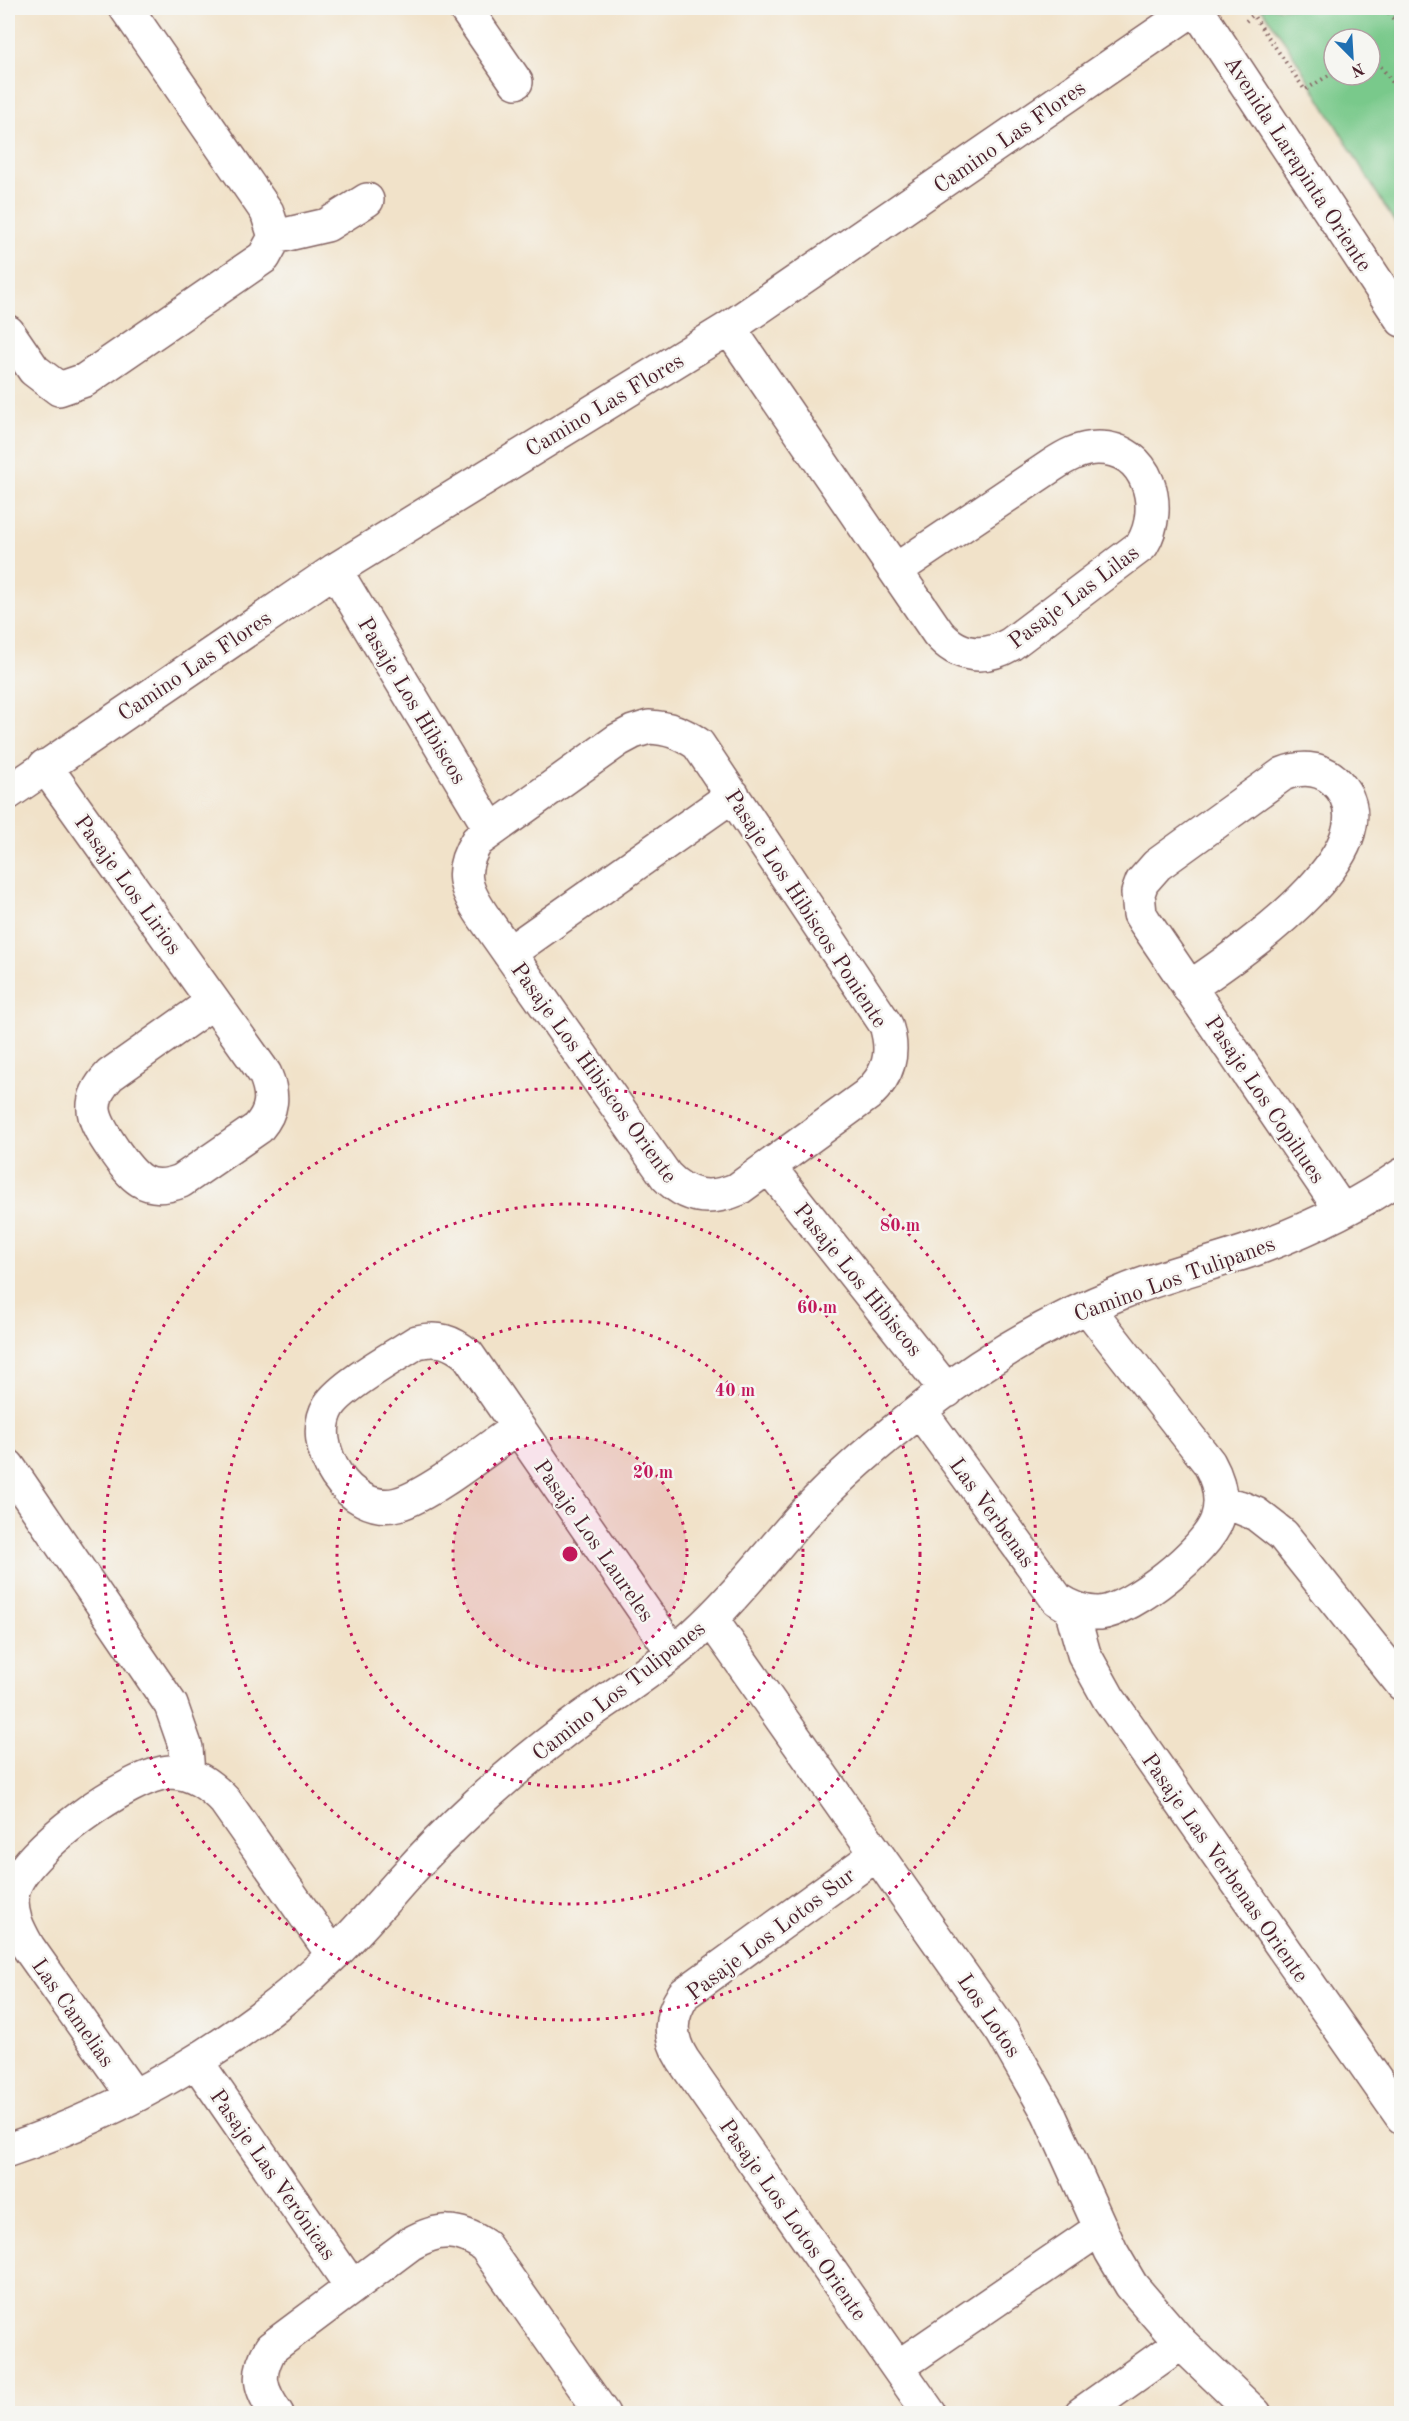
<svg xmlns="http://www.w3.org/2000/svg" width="1409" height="2421" viewBox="0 0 1409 2421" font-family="'Old Standard TT',serif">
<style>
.green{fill:#79c98b;stroke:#62745b;stroke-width:1.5;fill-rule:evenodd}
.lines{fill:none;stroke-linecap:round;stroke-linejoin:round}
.minor-casing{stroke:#846362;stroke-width:36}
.path{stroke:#846362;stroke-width:4;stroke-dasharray:1.5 4.5;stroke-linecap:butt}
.minor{stroke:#fff;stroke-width:33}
.ring{fill:none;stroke:#c2185b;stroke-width:3;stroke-dasharray:3 6}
.labels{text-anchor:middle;stroke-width:5;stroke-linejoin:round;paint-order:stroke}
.street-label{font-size:22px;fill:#4a1f2b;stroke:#f6f6f2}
.centre{fill:#c2185b;stroke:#f6f6f2;stroke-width:3}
.ring-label{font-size:18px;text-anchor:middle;font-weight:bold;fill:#c2185b;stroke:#f6f6f2;stroke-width:5;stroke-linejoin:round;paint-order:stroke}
</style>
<rect width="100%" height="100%" fill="#f6f6f2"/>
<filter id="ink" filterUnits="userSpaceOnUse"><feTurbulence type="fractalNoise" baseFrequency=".0167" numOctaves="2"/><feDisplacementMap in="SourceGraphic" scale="12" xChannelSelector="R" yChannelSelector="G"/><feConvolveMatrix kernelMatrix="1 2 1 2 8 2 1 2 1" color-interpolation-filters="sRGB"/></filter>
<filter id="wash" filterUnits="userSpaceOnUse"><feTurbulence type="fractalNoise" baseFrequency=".008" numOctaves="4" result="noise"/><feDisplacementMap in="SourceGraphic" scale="24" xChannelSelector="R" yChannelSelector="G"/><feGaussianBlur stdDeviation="1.35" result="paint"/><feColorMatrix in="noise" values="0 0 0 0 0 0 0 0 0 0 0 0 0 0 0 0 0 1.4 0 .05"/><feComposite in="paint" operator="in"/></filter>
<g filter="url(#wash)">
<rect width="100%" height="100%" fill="#f1e2c9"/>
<!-- green -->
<path class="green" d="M 1261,8 L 1401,8 L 1401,233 L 1286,43 ZM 1334,39 L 1370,39 L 1370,75 L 1334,75 Z"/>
</g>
<g filter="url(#ink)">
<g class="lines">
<!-- minor casing -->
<g class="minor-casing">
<path id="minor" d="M 465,8 L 516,82
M 1196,8 L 1402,320
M 275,237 L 327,225 L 367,200
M 729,328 L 938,633 C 958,657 984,660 1011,644 L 1142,545 C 1165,507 1148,448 1098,448 C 1080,448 1066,456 1051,466 L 896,570
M 8,332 L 34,370 L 59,389 L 85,380 L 264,257 L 275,237 L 267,212 L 126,8
M 335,570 L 491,830
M 649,727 C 669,728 682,733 698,744 L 886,1025 C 895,1054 889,1075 867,1095 L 738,1189 C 710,1201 687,1198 666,1176 L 483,916 C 464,888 458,871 477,841 L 618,740 L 633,732 Z
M 45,766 L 265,1074 C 274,1095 273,1111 258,1128 L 181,1181 C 145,1195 132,1176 113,1149 C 94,1121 83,1103 110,1075 L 213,1002
M 8,793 L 335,570 L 729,328 L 1195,8
M 509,953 L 733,795
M 1189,988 C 1235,956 1404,845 1334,780 C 1319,767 1300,767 1283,774 L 1157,865 L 1142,882 L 1138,893 L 1140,914 L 1145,922 L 1342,1211
M 769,1167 L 947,1391
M 920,1411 L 1057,1599 C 1071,1608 1084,1614 1100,1613 C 1132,1610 1207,1550 1217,1520 C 1224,1500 1219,1481 1209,1463 L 1088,1308
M 517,1428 C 488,1448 430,1495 398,1504 C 350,1517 305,1446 329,1406 C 341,1386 395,1356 417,1342 C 438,1337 451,1341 468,1355 L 673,1652
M 8,1466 L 171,1705 L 186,1748 L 188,1774
M 1221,1503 L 1239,1507 L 1256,1514 L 1283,1535 L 1402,1684
M 1071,1608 L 1084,1654 L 1109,1699 L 1402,2117
M 711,1619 L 1003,2033 L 1048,2112 L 1111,2251 L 1131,2285 L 1181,2343 L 1255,2414
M 877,1854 L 684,1994 C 669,2017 668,2036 683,2060 L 930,2414
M 196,2061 L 352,2287
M 133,2095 L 28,1947 C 18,1929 9,1913 13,1891 C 22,1852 130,1774 170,1772 C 193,1772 210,1785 225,1801 L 333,1955
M 8,2150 C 124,2111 245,2041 332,1956 C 357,1932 380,1905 403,1879 C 426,1853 450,1829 476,1805 C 509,1774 546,1744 583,1717 C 621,1691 659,1666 694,1635 C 735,1598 768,1554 805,1513 C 842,1473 885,1437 928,1404 C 987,1358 1054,1319 1123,1292 C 1169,1273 1217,1263 1263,1246 C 1311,1228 1359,1205 1402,1175
M 898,2367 L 1101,2228
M 277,2414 C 260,2390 255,2375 271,2348 L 410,2244 C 438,2228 458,2227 485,2246 L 603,2414
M 1081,2414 L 1181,2343"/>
</g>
<!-- path -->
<path class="path" d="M 1385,8 L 1402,30
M 1246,21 L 1253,15 L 1305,90 L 1334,72
M 1370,52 L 1402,95"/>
<!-- minor -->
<use href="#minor" class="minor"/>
</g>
</g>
<!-- distance rings -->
<circle cx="570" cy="1554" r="117" fill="#c2185b" fill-opacity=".12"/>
<g class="ring">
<circle cx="570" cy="1554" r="117"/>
<circle cx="570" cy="1554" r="233"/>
<circle cx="570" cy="1554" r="350"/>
<circle cx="570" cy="1554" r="466"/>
</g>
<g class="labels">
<!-- street labels -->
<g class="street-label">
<text transform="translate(1009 136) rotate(-35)" y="8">Camino Las Flores</text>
<text transform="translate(1299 163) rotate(57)" y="8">Avenida Larapinta Oriente</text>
<text transform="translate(604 404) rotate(-31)" y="8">Camino Las Flores</text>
<text transform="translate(1073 596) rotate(-37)" y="8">Pasaje Las Lilas</text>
<text transform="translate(194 665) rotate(-34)" y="8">Camino Las Flores</text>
<text transform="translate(413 700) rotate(59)" y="8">Pasaje Los Hibiscos</text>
<text transform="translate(129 884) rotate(54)" y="8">Pasaje Los Lirios</text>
<text transform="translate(807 908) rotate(57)" y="8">Pasaje Los Hibiscos Poniente</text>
<text transform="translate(595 1072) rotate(54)" y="8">Pasaje Los Hibiscos Oriente</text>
<text transform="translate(1266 1099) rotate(56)" y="8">Pasaje Los Copihues</text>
<text transform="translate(1174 1278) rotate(-20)" y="8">Camino Los Tulipanes</text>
<text transform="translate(859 1279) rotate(51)" y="8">Pasaje Los Hibiscos</text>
<text transform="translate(993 1512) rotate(54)" y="8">Las Verbenas</text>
<text transform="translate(595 1540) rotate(55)" y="8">Pasaje Los Laureles</text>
<text transform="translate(618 1690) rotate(-38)" y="8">Camino Los Tulipanes</text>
<text transform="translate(1226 1867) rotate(55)" y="8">Pasaje Las Verbenas Oriente</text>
<text transform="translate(770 1933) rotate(-37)" y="8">Pasaje Los Lotos Sur</text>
<text transform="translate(74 2012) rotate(55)" y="8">Las Camelias</text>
<text transform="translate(990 2015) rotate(56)" y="8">Los Lotos</text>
<text transform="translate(274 2174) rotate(55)" y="8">Pasaje Las Verónicas</text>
<text transform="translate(794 2219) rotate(55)" y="8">Pasaje Los Lotos Oriente</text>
</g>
</g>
<circle cx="570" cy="1554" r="9" class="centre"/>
<g class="ring-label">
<text x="900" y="1231">80 m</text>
<text x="817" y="1313">60 m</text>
<text x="735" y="1396">40 m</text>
<text x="653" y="1478">20 m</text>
</g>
<!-- margin -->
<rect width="1409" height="2421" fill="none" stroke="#f6f6f2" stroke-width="30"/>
<!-- north arrow -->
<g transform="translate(1352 57) rotate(156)"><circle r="28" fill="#f6f6f2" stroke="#b1a0a2" stroke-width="1.5"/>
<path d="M0-4.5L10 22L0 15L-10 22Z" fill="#1f6fb2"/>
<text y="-9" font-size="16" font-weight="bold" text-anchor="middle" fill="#4a1f2b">N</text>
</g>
</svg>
